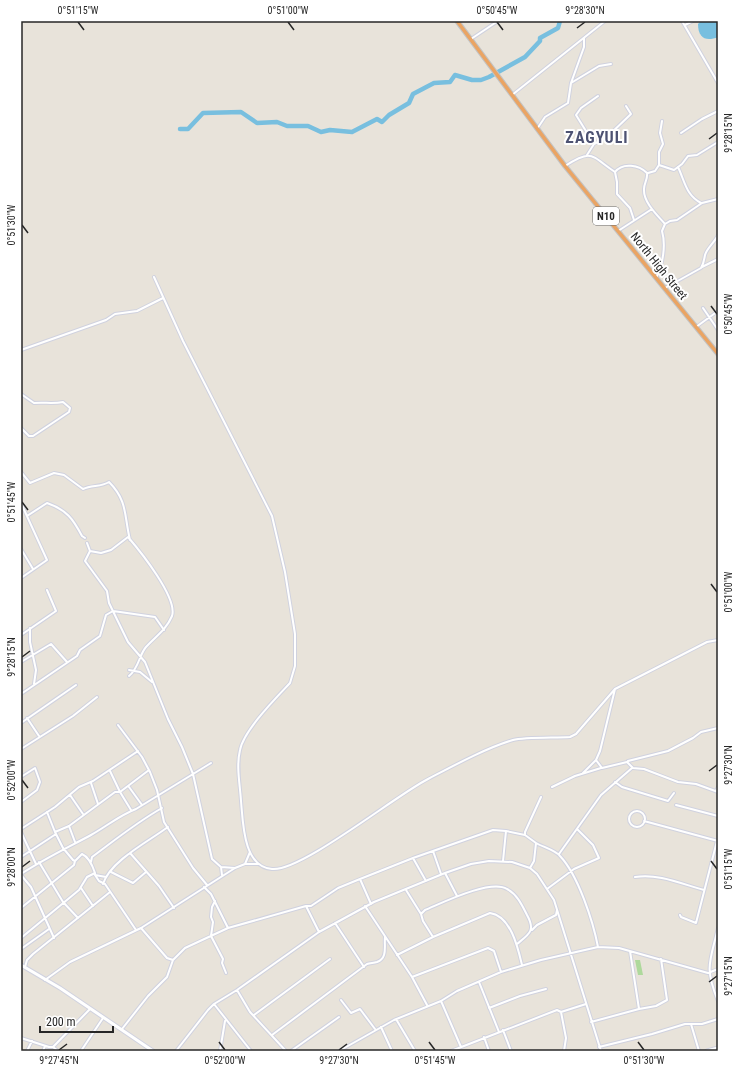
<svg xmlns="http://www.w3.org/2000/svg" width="739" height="1072" viewBox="0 0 739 1072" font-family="'Roboto Condensed',sans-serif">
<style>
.green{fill:#aed99c}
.water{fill:#78bfdf}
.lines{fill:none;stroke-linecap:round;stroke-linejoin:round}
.river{stroke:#78bfdf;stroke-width:4.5}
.street-casing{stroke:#d0d2df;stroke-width:4}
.secondary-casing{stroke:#d0d2df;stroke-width:5}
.highway-casing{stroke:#c3c3c3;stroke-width:5.5}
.street{stroke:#fff;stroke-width:2}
.secondary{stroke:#fff;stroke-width:3}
.highway{stroke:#eaa463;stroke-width:3.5}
.ticks{fill:none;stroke:#272727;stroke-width:1.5}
.labels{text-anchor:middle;stroke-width:4;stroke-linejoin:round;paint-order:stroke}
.shield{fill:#fff;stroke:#686868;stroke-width:1}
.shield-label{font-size:11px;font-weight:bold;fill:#272727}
.street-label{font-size:12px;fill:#272727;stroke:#fff}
.district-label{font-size:16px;font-weight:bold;letter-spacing:1px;fill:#4d5272;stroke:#fff}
.neatline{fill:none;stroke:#272727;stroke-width:1.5}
.ticks-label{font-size:10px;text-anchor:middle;fill:#272727}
</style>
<rect width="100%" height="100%" fill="#e8e3da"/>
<!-- green -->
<path class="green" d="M 635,960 L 640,960 L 643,975 L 638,975 Z"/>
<!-- water -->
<path class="water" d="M 701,21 L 718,21 L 718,37 C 706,42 698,38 698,24 Z"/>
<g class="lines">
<!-- river -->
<path class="river" d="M 180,129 L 188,129 L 203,113 L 241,112 L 257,123 L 277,122 L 287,126 L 308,126 L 321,132 L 330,130 L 352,132 L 377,119 L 382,122 L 389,115 L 409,103 L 413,94 L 434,83 L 450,82 L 455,75 L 472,80 L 481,80 L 489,77 L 525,57 L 540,41 L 540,38 L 558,28 L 560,21"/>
<!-- street casing -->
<g class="street-casing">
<path id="street" d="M 682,21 L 718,83
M 685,25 L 693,21
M 471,39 L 498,21
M 571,83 L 599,66 L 611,64
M 512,95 L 605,21
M 537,129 L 545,117 L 568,103 L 571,83 L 584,47 L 584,38
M 681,133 L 702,119 L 718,111
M 594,144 L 576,115 L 581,108 L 598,96
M 587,155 L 594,144 L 607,137 L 631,114 L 626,106
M 659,165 L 674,170 L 682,164 L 688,156 L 697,155 L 718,142
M 565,166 C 593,148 591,156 615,172 C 623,162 639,165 647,173 C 648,179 644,183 644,189 C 643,202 657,215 665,224
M 678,167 C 685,182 686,195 701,203
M 615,172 L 617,182 L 617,194 L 630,208 L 634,220
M 648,173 L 655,171 L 659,165 L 659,152 L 663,144 L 660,133 L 662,121
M 618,231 L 652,209
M 702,267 L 718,259
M 154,277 L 183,341 L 272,516 L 285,572 L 295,634 L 295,666 L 290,683 C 276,698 244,730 240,750 C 236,767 240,784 241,801 C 243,822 243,867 272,869 C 301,872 396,795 428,779 C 453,766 486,748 513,740 C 525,737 556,738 570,737 L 576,734 L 615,689 L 707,642 L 718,640
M 656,278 C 663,265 666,245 662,231 L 665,224 L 670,221 L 677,220 L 702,203 L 718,199
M 665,288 L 701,268 C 704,263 704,260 705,255 C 707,248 715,242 718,235
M 703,308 L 718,330
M 696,327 L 718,311
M 21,350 L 106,320 L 115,314 L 137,311 L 163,298
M 21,394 L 34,403 C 44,402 53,404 63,402 L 70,408 L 69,412 L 33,436 L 29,436 L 21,428
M 21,472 L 30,483 L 54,473 L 64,475 L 83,489 C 92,485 101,487 109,482 C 128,501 124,516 130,540
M 21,503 L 47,560 L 21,578
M 27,516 L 47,503 C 67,510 73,519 82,536 L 85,538
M 87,543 L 90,551 L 85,561 L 107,591 L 109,603 L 128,642 L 145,662 L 168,719 L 182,747 L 193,774 L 212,859 L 221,867 L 235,868
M 21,549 L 33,569
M 90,551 L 101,553 L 111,550 L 128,537 C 140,551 178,598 172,616 C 166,630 156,636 146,647 C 139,655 139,668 129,676
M 30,628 L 30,642 L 36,670 L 34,684
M 21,635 L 56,611 L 47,590
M 21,662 L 51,644 L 67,662
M 129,670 L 140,672 L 152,682
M 21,694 L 77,656 L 80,650 L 100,636 L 106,615 L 113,611 L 155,617 L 164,630
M 27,718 L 39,736
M 21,723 L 76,685
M 118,725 L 142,757 L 150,772 L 157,790 L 164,822 L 193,868 L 207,885
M 21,749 L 73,716 L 97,697
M 596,760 L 602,768 L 627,762 L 633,768 L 644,769 L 678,782 L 696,784 L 718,792
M 628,761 L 668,751 L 693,738 L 701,732 L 718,728
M 110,771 L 120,792 L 149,770
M 583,773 L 596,760 L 600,751 L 615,689
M 21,777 L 35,768 L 40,782 L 37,790 L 21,802
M 615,782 L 622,787 L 668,801 L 674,793
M 91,783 L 98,804
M 129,787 L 142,805
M 552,787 L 575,776 L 601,768
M 716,791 L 718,787
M 70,795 L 83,814
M 676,805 L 718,816
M629 819a8 8 0 1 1 16 0a8 8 0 1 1-16 0Z
M 47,812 L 55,832
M 644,821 L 718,841
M 69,826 L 75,842
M 21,829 L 55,807 L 79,787 L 93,781 L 138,751
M 506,831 L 525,835
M 21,832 L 36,864
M 536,843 C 543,847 555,850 560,856 C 578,875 593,921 598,947
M 433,851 L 441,874
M 130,853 L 159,886 L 174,908
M 559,854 L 601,795 L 632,768
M 21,857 L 56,834
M 413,858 L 426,881
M 39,862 L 63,902 L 78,918
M 91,862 L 92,857 C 115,840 137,822 162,808
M 245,864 L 250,852
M 221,867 L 222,875
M 530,868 L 534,861 L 536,843 L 525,835 L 525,832 L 541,797
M 111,872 L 133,883 L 146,872
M 95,873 C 93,867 89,857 82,854 L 75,861 L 73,860 L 63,848 L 55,832 L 69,826 L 115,792 L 120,792 L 131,810
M 445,873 L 457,896
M 21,874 C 44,859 67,848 91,835 C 107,826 120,815 136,809 L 211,763
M 21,875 L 31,887 L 54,938
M 95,875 L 99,881 L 105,884 L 136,930
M 635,877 C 658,873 682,884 704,890
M 103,884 C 110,861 149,841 168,827
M 204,887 L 211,894 L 228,928
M 81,888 L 93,906
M 547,889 L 574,869 L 599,858 L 593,845 L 577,829
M 406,890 L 421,914
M 215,901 L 212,907 L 211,917 L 213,922 L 211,936 L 223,959 L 222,963 L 226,973
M 371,904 L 360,879 L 413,858 L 493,830 L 506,831 L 503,861
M 306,906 L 311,906 L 338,888 L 360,879
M 365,906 L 412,977 L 427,1005
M 21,908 L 74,865 L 75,861
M 680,915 L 681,917 L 696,923 L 717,841
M 335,923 L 364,967
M 141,928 L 167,958 L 173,960
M 718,928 C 710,962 704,967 718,1001
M 532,930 L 537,925 L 556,915 L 557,910
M 433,937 L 423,921 L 421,914 L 425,910 C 442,903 490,879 507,889 C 517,894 522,905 527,915 C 536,931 529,934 517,944
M 21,938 L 79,890 L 87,877 L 95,873 L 95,875 L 106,877
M 21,949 L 49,929
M 397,955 L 433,937 L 490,913 C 511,916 518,948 522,965
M 25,967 L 27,960 L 33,954 L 110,892
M 412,977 L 488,948 L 494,951 L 501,972
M 45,980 L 70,962 L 141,928 L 235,868 L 245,864 L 258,864
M 479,982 L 499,1032
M 237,990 L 250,1012 L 286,1051
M 341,1000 L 351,1013 L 360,1009 L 375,1029
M 441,1001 L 461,1047
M 214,1004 L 251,1051
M 489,1008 L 520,996 L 546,989
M 639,1009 L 656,1006 L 667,1000 L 661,959
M 561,1012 L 566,1038 L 564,1051
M 254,1015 L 330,959
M 396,1019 L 415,1051
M 591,1022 L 639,1009 L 630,951
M 691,1024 L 699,1051
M 381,1027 L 392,1051
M 122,1029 L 148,996 L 167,977 L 173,960 L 185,948 L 228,928 L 306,906 L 319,932
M 503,1030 L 511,1051
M 272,1035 L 367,964 C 370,963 373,963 377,962 C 388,958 384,946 385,937
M 484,1037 L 489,1051
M 21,1038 L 49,1047 L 53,1047 L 90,1009
M 53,1047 L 58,1051
M 599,1047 L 652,1034 L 685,1024 L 702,1024 L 718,1019
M 27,1051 L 32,1041
M 43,1051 L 45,1046
M 81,1051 L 103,1018
M 176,1051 L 208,1010 L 214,1004 L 237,990 L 319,932 L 374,902 L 445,873 L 471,864 L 489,861 L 512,862 L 530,868 L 537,874 L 554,900 L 601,1051
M 220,1051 L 225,1021
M 291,1051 L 339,1017
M 339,1051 L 394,1020 L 441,1001 L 457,991 L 501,972 L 541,960 L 598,947 L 619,948 L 708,973 L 718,969
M 451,1051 L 557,1010 L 561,1012 L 586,1004"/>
</g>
<!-- secondary casing -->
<g class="secondary-casing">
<path id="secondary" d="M 21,965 L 60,988 L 153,1051
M 707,1051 L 718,1048"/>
</g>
<!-- highway casing -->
<g class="highway-casing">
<path id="highway" d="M 457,21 L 565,166 L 718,354"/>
</g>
<!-- street -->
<use href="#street" class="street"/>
<!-- secondary -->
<use href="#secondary" class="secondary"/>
<!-- highway -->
<use href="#highway" class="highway"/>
</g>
<!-- ticks -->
<path class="ticks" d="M 78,22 L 84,30M 288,22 L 294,30M 497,22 L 503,30M 577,28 L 585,22M 709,139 L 717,133M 22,225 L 28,233M 711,306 L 717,314M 22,502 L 28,510M 711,584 L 717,592M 22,657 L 30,651M 709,771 L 717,765M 22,780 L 28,788M 711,861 L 717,869M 22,867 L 30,861M 709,982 L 717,976M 219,1042 L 225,1050M 429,1042 L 435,1050M 638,1042 L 644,1050M 59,1050 L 67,1044M 339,1050 L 347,1044"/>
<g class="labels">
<!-- shield labels -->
<rect class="shield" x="593" y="207" width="26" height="18" rx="3"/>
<g class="shield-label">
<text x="606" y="220">N10</text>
</g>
<!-- street labels -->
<g class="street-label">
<text transform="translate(659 266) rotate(51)" y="4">North High Street</text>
</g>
<!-- district labels -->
<g class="district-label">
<text x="597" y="143">ZAGYULI</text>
</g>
</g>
<!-- border -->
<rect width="739" height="1072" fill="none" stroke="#ffffff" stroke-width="44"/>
<!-- scale -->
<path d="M40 1026v6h73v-6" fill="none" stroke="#272727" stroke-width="2"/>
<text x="46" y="1026" font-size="12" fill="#272727" stroke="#ffffff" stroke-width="3" paint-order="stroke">200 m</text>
<rect x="22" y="22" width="695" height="1028" class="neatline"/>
<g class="ticks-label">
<text x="78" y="14">0°51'15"W</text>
<text x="288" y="14">0°51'00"W</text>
<text x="497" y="14">0°50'45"W</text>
<text x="585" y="14">9°28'30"N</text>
<text transform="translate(728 133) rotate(-90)" y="4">9°28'15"N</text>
<text transform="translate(11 225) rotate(-90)" y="4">0°51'30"W</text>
<text transform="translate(728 314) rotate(-90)" y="4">0°50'45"W</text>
<text transform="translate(11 502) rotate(-90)" y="4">0°51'45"W</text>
<text transform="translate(728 592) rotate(-90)" y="4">0°51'00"W</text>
<text transform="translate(11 657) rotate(-90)" y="4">9°28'15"N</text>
<text transform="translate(728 765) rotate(-90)" y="4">9°27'30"N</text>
<text transform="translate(11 780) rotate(-90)" y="4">0°52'00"W</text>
<text transform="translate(11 867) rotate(-90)" y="4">9°28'00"N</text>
<text transform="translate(728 869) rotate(-90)" y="4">0°51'15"W</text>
<text transform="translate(728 976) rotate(-90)" y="4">9°27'15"N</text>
<text x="59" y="1064">9°27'45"N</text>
<text x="225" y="1064">0°52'00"W</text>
<text x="339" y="1064">9°27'30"N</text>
<text x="435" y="1064">0°51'45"W</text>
<text x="644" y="1064">0°51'30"W</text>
</g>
</svg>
